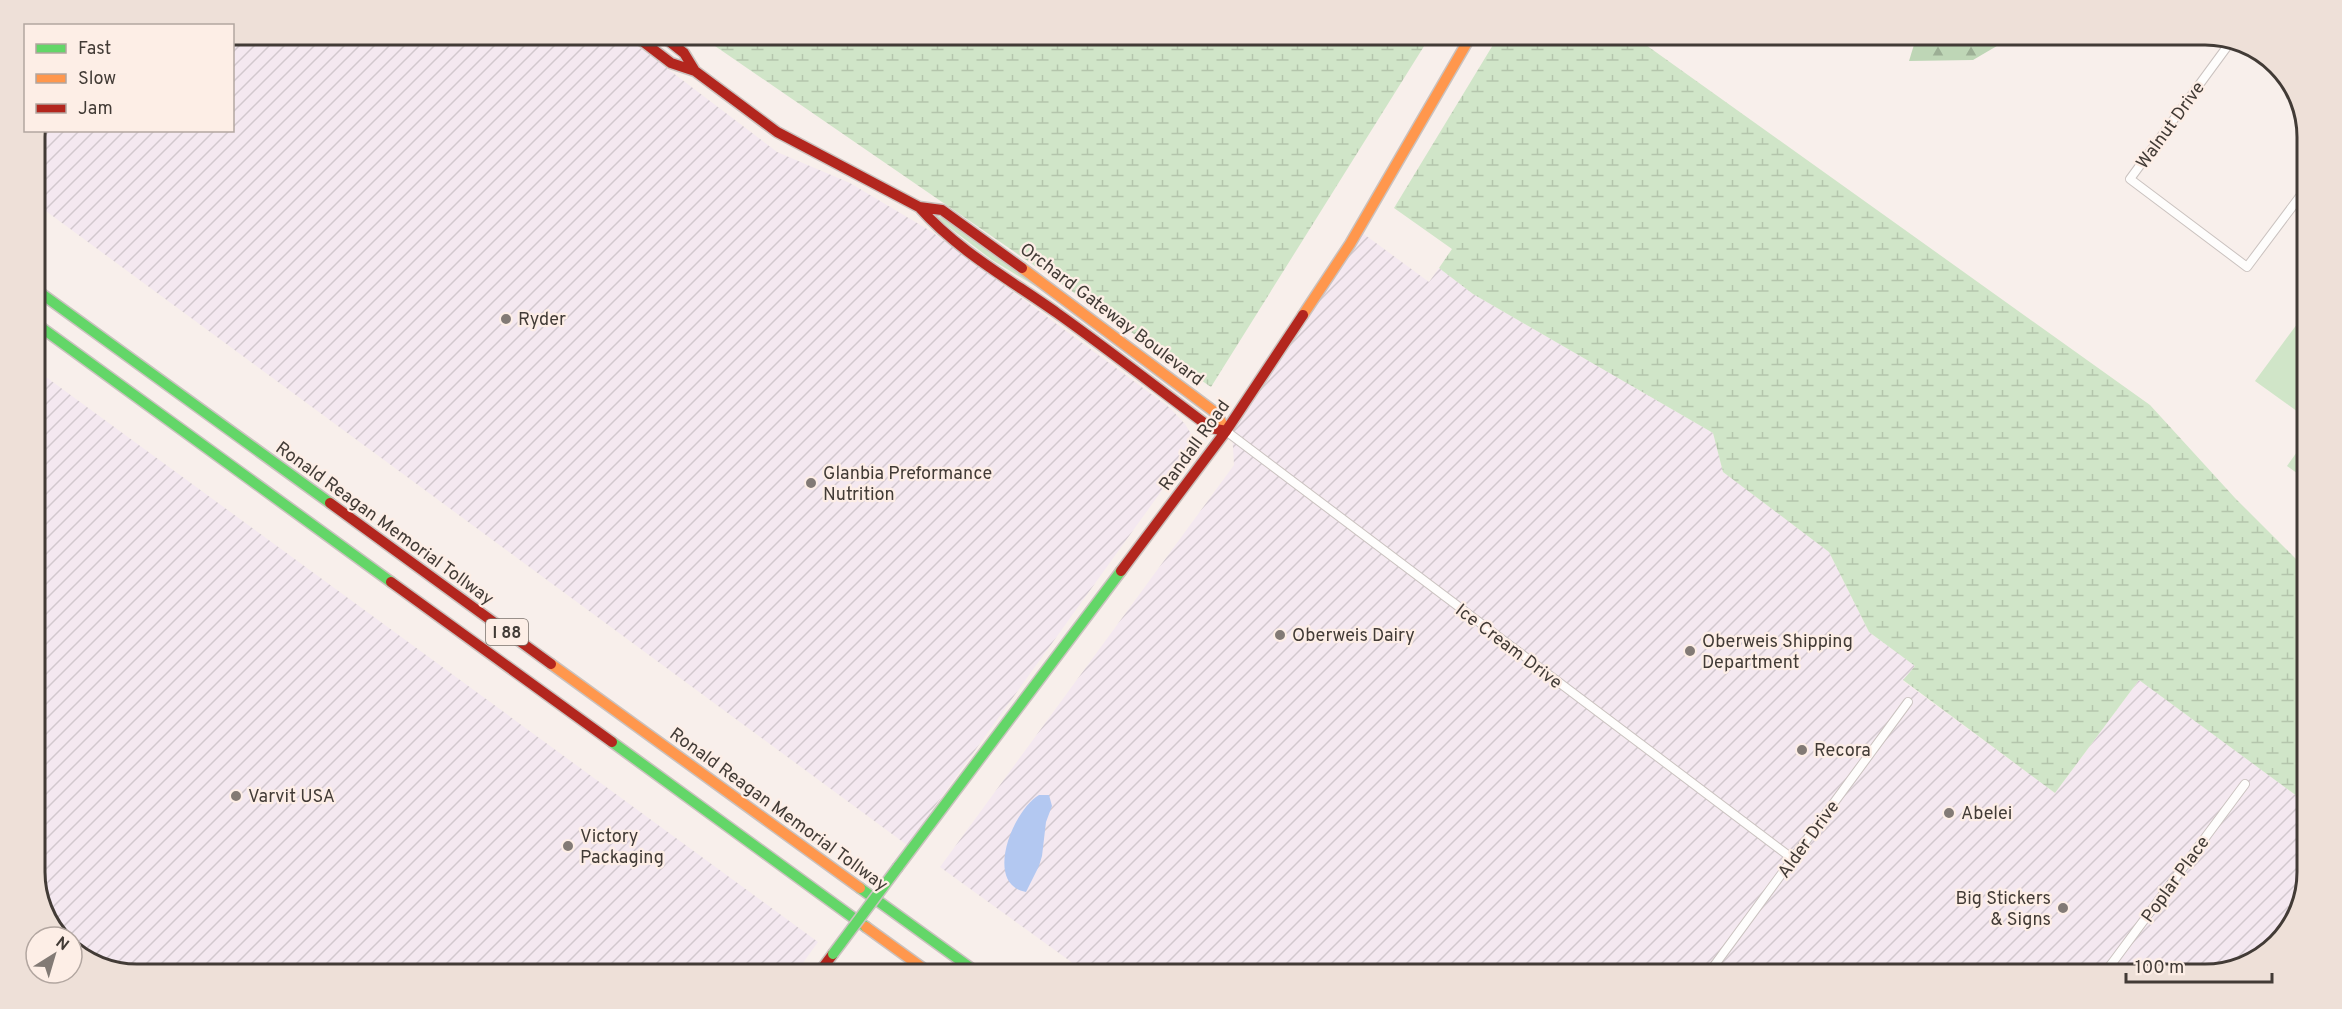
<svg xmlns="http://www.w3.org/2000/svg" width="2342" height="1009" viewBox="0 0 2342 1009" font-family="Overpass,sans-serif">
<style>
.industrial{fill:url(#industrial-furrows)}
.green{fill:#d0e5c8}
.forest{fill:url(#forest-firs)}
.wetland{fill:url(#wetland-marsh)}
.water{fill:#b3c8f1}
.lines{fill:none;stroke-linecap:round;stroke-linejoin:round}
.street-casing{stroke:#cac2bf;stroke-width:10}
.fast-casing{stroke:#cac2bf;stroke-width:13}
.slow-casing{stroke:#cac2bf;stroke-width:13}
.jam-casing{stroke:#cac2bf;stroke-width:13}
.street{stroke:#fefdfc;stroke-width:8}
.fast{stroke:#63d668;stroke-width:10}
.slow{stroke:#ff974d;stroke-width:10}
.jam{stroke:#b3261e;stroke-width:10}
.fast-bridge-casing{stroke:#cac2bf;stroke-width:13;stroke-linecap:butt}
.fast-bridge{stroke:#63d668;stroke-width:10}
.poi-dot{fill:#827a75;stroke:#fdeee6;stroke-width:2}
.labels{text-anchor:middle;stroke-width:4.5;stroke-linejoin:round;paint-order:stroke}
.shield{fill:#fdeee6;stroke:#7a716b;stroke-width:1.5}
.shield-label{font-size:16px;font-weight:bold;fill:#423b36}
.street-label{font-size:18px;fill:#423b36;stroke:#fdeee6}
.poi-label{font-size:18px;fill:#423b36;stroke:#fdeee6;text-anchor:start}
.rim{fill:none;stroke:#423b36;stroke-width:3}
</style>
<defs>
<pattern id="industrial-furrows" width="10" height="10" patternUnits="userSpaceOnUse" patternTransform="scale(1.5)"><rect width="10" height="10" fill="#f4e8f0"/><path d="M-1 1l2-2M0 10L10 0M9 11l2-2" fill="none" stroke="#d2c8ce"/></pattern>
<pattern id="forest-firs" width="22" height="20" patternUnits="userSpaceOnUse" patternTransform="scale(1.5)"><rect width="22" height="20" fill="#bed6b6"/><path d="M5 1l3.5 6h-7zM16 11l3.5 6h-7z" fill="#9caf95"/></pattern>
<pattern id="wetland-marsh" width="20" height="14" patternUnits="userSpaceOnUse" patternTransform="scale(1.5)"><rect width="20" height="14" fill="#d0e5c8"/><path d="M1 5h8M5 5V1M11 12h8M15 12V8" fill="none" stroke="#b4c5ac"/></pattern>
</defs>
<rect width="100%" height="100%" fill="#f8efeb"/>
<!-- industrial -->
<path class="industrial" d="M 233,35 L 623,35 L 777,152 L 850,183 L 932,232 L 1170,408 L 1185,424 L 1193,437 L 1192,447 L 1179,475 L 1165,486 L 907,845 L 35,203 L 35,131 L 232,130 Z
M 1361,232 L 1429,282 L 1439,268 L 1473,294 L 1713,433 L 1723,472 L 1829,552 L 1869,632 L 1915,666 L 1903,681 L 2055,793 L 2139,680 L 2301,799 L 2300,911 L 2262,957 L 2205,974 L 1088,974 L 940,867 L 1234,465 L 1232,431 L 1285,352 Z
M 35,369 L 818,942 L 795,974 L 137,974 L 98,967 L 72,947 L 72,937 L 59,937 L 55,934 L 35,879 Z"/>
<!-- green -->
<path class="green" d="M 929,212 L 953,223 L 1050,295 L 992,260 Z
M 2306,312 L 2305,417 L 2255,381 Z
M 2304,442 L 2304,478 L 2287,466 Z"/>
<!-- forest -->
<path class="forest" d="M 1917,35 L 1997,35 L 2002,43 L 1973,60 L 1909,61 Z"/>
<!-- wetland -->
<path class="wetland" d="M 699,35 L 1431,35 L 1211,387 Z
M 1499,35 L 1632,35 L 2150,405 L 2235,498 L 2303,566 L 2301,799 L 2139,680 L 2055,793 L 1903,680 L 1915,666 L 1869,632 L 1829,552 L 1723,472 L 1713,433 L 1473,294 L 1439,268 L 1452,249 L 1394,208 Z"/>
<!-- water -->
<path class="water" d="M 1039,795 L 1049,795 L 1052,806 L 1046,822 L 1042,856 L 1039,866 L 1026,892 C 983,884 1013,810 1039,795 Z"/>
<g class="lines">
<!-- street casing -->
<g class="street-casing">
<path id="street" d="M 2232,40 L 2130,179 L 2247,267 L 2307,187
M 1226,431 L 1793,859
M 1708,974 L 1908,702
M 2104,974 L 2245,784"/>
</g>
<!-- fast casing -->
<g class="fast-casing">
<path id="fast" d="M 35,289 L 330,503
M 35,323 L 391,582
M 612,742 L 866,927
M 898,867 L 1121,571
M 860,888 L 979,974"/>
</g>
<!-- slow casing -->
<g class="slow-casing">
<path id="slow" d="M 1022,268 L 1216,413 L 1226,431
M 1303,315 L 1350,244 L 1472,34
M 551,664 L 860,888
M 866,927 L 931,974"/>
</g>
<!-- jam casing -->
<g class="jam-casing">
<path id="jam" d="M 633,34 L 671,63 L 695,71 L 777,132 L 919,207 L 942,210 L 1022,268
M 660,34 L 684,53 L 695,71
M 919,207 C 958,251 1009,279 1057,313 C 1109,350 1160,390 1211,428 L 1226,431
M 330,503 L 551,664
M 1121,571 L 1226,431 L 1303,315
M 391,582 L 612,742
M 818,974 L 833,954"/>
</g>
<!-- street -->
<use href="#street" class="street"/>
<!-- fast -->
<use href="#fast" class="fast"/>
<!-- slow -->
<use href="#slow" class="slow"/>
<!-- jam -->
<use href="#jam" class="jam"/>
<!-- fast-bridge casing -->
<g class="fast-bridge-casing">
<path id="fast-bridge" d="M 833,954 L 898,867"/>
</g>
<!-- fast-bridge -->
<use href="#fast-bridge" class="fast-bridge"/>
</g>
<!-- markers -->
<g class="poi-dot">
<circle cx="506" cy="319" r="6"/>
<circle cx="811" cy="483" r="6"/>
<circle cx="1280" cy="635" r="6"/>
<circle cx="1690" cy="651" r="6"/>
<circle cx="1802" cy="750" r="6"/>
<circle cx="236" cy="796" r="6"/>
<circle cx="1949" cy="813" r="6"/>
<circle cx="568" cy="846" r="6"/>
<circle cx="2063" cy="908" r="6"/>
</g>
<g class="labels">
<!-- shield labels -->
<rect class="shield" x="486" y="619" width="42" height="26" rx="4.5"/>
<g class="shield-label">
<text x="507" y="638">I 88</text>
</g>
<!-- street labels -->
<g class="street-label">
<text transform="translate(2170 125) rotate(-54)" y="6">Walnut Drive</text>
<text transform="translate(1112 314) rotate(37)" y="6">Orchard Gateway Boulevard</text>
<text transform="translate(1194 445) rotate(-54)" y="6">Randall Road</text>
<text transform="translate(385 523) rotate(36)" y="6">Ronald Reagan Memorial Tollway</text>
<text transform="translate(1509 646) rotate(37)" y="6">Ice Cream Drive</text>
<text transform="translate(779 809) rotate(36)" y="6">Ronald Reagan Memorial Tollway</text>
<text transform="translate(1808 839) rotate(-54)" y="6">Alder Drive</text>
<text transform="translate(2175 879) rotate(-54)" y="6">Poplar Place</text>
</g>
<!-- poi labels -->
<g class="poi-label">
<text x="518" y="325">Ryder</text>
<text x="823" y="479">Glanbia Preformance<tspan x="823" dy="21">Nutrition</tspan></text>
<text x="1292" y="641">Oberweis Dairy</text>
<text x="1702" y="647">Oberweis Shipping<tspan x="1702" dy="21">Department</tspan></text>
<text x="1814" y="756">Recora</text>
<text x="248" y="802">Varvit USA</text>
<text x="1961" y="819">Abelei</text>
<text x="580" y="842">Victory<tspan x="580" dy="21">Packaging</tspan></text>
<text x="2051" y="904" text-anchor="end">Big Stickers<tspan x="2051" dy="21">&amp; Signs</tspan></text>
</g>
</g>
<!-- crop -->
<path d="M0 0H2342V1009H0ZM137 45H2205A92 92 0 0 1 2297 137V872A92 92 0 0 1 2205 964H137A92 92 0 0 1 45 872V137A92 92 0 0 1 137 45Z" fill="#eee0d8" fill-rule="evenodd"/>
<path class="rim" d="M137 45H2205A92 92 0 0 1 2297 137V872A92 92 0 0 1 2205 964H137A92 92 0 0 1 45 872V137A92 92 0 0 1 137 45Z"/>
<!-- legend -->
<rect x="24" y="24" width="210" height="108" fill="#fdeee6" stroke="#b2a6a0" stroke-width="1.5"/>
<rect x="36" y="44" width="30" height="9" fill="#63d668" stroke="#b2a6a0" stroke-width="1.5"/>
<text x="78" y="54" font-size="18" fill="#423b36">Fast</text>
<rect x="36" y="74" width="30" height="9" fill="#ff974d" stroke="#b2a6a0" stroke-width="1.5"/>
<text x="78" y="84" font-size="18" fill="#423b36">Slow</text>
<rect x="36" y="104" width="30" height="9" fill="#b3261e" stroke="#b2a6a0" stroke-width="1.5"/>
<text x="78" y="114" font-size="18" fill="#423b36">Jam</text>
<!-- north arrow -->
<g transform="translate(54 955) rotate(37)"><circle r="28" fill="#fdeee6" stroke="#b2a6a0" stroke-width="1.5"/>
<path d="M0-4.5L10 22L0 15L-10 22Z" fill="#827a75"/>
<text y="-9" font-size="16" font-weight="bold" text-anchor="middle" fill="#423b36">N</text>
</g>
<!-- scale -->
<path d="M2126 973v9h146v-9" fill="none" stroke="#423b36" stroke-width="3"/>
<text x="2135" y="973" font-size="18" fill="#423b36" stroke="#fdeee6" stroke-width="4.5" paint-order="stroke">100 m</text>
</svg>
